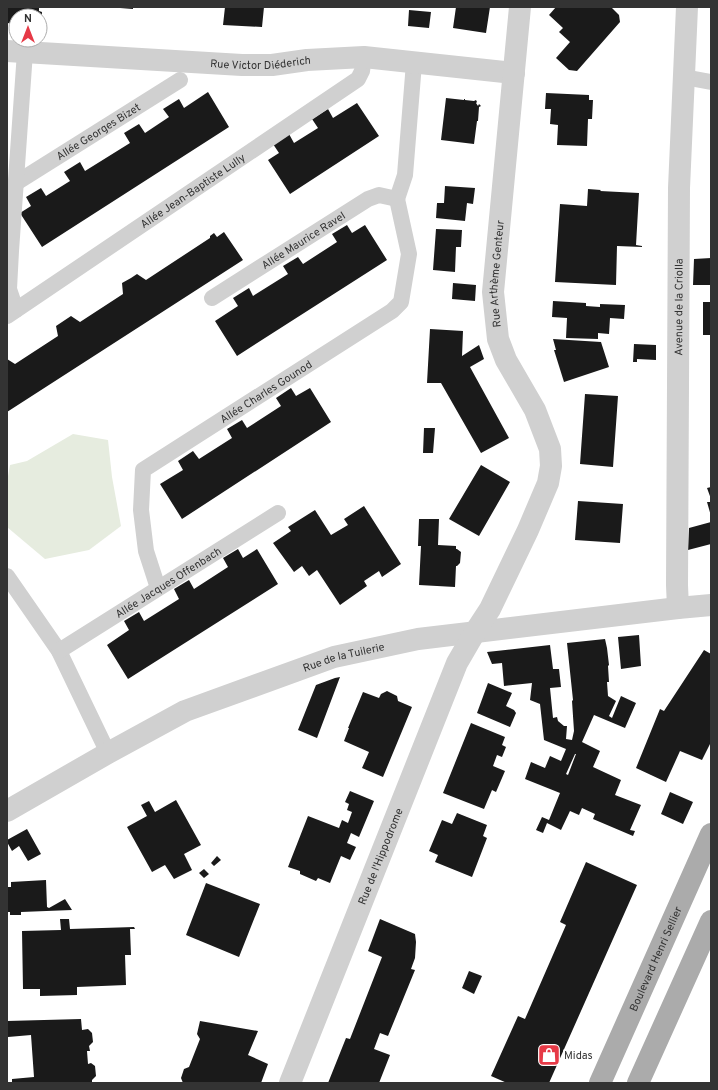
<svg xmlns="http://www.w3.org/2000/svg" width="718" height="1090" viewBox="0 0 718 1090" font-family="Overpass,sans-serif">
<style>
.green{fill:#e6ecdf}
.building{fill:#1a1a1a;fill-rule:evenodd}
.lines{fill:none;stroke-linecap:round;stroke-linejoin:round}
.lane{stroke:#d0d0d0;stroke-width:16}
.street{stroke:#d0d0d0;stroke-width:22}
.primary{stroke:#ababab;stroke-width:22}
.labels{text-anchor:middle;stroke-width:4;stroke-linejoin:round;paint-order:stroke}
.street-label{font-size:11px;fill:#333;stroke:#fff}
.poi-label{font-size:11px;fill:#333;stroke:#fff;text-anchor:start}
</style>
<rect width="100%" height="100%" fill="#fff"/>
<!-- green -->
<path class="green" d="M 73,434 L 108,440 L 112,477 L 121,526 L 89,550 L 45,559 L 7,527 L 7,482 L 10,465 L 27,461 Z"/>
<!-- building -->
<path class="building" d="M 7,7 L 39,7 L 39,11 L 42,12 L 41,26 L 40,26 L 40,16 L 16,16 L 16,24 L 7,23 Z
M 120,7 L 133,7 L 133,9 L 120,8 Z
M 225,7 L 264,7 L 262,27 L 223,25 Z
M 456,7 L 490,7 L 486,33 L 453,28 Z
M 556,7 L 611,7 L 619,15 L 620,22 L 577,71 L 569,70 L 556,58 L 570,42 L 559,32 L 563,28 L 549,15 Z
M 409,10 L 431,12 L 429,28 L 408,26 Z
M 208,92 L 229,127 L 42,247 L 20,213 L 31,206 L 26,197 L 41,188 L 46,196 L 70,181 L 64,172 L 80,162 L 85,171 L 130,143 L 124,133 L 139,124 L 145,133 L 169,117 L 163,109 L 179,99 L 184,108 Z
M 546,93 L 589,95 L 589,100 L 593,100 L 592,119 L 588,119 L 587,146 L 557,145 L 558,125 L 550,124 L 551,109 L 545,109 Z
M 446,98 L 464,100 L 464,99 L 465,99 L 465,100 L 474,101 L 476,100 L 477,102 L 476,103 L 478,106 L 479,104 L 481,106 L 479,107 L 478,121 L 477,121 L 474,144 L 441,140 Z
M 357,103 L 379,136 L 290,194 L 268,160 L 279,153 L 273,144 L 289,134 L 294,143 L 318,128 L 312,119 L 328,109 L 333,118 Z
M 445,186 L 475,188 L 473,204 L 467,203 L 465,221 L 436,218 L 437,203 L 444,203 Z
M 588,189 L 601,190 L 600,191 L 639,193 L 636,245 L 642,246 L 642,247 L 617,246 L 616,285 L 555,282 L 560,204 L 587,206 Z
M 347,225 L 352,233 L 365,225 L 387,260 L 237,356 L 215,321 L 238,306 L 233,298 L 249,288 L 253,296 L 288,274 L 283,266 L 298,257 L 303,264 L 337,242 L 332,234 Z
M 436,229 L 462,230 L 461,247 L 456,247 L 455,272 L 433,270 Z
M 224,232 L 243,260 L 7,412 L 7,359 L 15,364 L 58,336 L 56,326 L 71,316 L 80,322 L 123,294 L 122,283 L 131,278 L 137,274 L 146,280 L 210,238 L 210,236 L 214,233 L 217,237 Z
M 711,258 L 711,285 L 693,285 L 694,259 Z
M 453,283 L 476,285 L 475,301 L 452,299 Z
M 553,301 L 586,303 L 586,306 L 600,307 L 600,304 L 625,305 L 624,319 L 610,318 L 609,334 L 598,333 L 598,339 L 566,338 L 567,318 L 552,317 Z
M 703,302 L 711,302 L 711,335 L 703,335 Z
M 430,329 L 463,331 L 462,356 L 479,345 L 484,359 L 470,367 L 509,438 L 481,453 L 441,383 L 427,383 Z
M 553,339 L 601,342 L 609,367 L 564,382 L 554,350 L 556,350 Z
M 634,344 L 656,345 L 656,360 L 637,359 L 637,362 L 633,362 Z
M 291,388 L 296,396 L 310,388 L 331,422 L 182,519 L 160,484 L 183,470 L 178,461 L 193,451 L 199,459 L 232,438 L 227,429 L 242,420 L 247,428 L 281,406 L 276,398 Z
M 585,394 L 618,396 L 613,467 L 580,464 Z
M 424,428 L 435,428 L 433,453 L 423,453 Z
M 481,465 L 510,482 L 479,536 L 449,519 Z
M 711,487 L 711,499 L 707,488 Z
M 578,501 L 623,504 L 620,543 L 575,540 Z
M 707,502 L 711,502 L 711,516 Z
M 364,506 L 401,564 L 382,577 L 379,571 L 364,581 L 367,586 L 340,605 L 317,570 L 309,576 L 302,566 L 294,572 L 273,543 L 291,531 L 288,527 L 315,510 L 331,535 L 348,525 L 344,519 Z
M 419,519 L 439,519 L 438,545 L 456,546 L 456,549 L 457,549 L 461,552 L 460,563 L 457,566 L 456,566 L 455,587 L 419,585 L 421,546 L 418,546 Z
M 711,522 L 711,544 L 688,550 L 689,528 Z
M 238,549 L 243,558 L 257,549 L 278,584 L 128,679 L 107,645 L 129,630 L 124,621 L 139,612 L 144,621 L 179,599 L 174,589 L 189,580 L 194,589 L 228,567 L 223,558 Z
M 639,635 L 641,666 L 621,669 L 618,637 Z
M 605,639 L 607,648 L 609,665 L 608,666 L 609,682 L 607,682 L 608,696 L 616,701 L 609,716 L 612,718 L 621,696 L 636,703 L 625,728 L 594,715 L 582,742 L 600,751 L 593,767 L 621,780 L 615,795 L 641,805 L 630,830 L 635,831 L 633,836 L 593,819 L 595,814 L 582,808 L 579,815 L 570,811 L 561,830 L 547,823 L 543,833 L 536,830 L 542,817 L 549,820 L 560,793 L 525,779 L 531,762 L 545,768 L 550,756 L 561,761 L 566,749 L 544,740 L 540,704 L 530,700 L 532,683 L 504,686 L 502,663 L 492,664 L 487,652 L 550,645 L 553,669 L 559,669 L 561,687 L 550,688 L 553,718 L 557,717 L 558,721 L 564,726 L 567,726 L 566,739 L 572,740 L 574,731 L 572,701 L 573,700 L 567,643 ZM 575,754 L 576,754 L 568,775 L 566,774 Z
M 704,650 L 711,654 L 711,742 L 702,760 L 680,751 L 666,782 L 636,768 L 660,709 L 664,711 Z
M 340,677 L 317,738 L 298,730 L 316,685 L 335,678 Z
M 488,683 L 512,693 L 506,706 L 514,710 L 516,713 L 510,727 L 477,713 Z
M 387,691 L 397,696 L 398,701 L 412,707 L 383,777 L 362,768 L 369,752 L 344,741 L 349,728 L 348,728 L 363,692 L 379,698 L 381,694 Z
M 471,723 L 505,737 L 502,745 L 506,747 L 502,757 L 497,755 L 493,766 L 505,771 L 496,792 L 492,790 L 484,809 L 443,793 Z
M 350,791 L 374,801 L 359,837 L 351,833 L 347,843 L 356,847 L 350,860 L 341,856 L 330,883 L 318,878 L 316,881 L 300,874 L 300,871 L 288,867 L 308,816 L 339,828 L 342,820 L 348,823 L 352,812 L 347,810 L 349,804 L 345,802 Z
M 670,792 L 693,802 L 683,824 L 661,814 Z
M 176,800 L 201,845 L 184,854 L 192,870 L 174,879 L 165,865 L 152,872 L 127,827 L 147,816 L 141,805 L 149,801 L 155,812 Z
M 457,813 L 487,825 L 483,836 L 487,838 L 472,877 L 435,862 L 438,855 L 429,851 L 442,820 L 452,824 Z
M 27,829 L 41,854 L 28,861 L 19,846 L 12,851 L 7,842 L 7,840 Z
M 217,856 L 221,860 L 214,866 L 211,863 Z
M 586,862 L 637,885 L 549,1083 L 507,1083 L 491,1076 L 518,1016 L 525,1019 L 566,925 L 560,922 Z
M 204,869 L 209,874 L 204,878 L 199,873 Z
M 46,880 L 47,907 L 49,908 L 65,899 L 72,910 L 21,912 L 21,915 L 10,915 L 10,912 L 7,912 L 7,887 L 11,887 L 11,882 Z
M 206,883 L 260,904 L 239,957 L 186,935 Z
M 60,919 L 69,919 L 70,929 L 134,927 L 135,929 L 130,929 L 131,955 L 125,955 L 126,985 L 77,987 L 77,995 L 40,996 L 40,989 L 23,989 L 22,931 L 61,930 Z
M 380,919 L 415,934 L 416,942 L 415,958 L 411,969 L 415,970 L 388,1036 L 380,1033 L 374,1049 L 390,1055 L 379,1083 L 328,1083 L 346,1038 L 350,1039 L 382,957 L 368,951 Z
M 469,971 L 482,976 L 474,994 L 462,988 Z
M 81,1019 L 82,1030 L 88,1029 L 92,1033 L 93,1042 L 89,1046 L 90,1051 L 87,1051 L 88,1064 L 91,1063 L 95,1066 L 96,1076 L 92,1080 L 92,1083 L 12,1083 L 12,1079 L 34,1077 L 31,1035 L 8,1037 L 7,1021 Z
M 200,1021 L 258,1031 L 248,1055 L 268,1064 L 261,1083 L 183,1083 L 181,1078 L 184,1069 L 189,1067 L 200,1039 L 197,1034 Z"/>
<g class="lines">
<!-- lane -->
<g class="lane">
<path d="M 684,77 L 711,82"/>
<path id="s1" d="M 16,183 L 180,80"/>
<path d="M 397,199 L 405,175 L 414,63"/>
<path id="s2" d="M 212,298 L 368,199 L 379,195 L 397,199"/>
<path d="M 16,310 L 9,289 L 11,251 L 25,52"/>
<path id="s3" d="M 7,316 L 358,79 L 362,71 L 364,57"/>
<path d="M 7,576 L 59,651 L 108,753"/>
<path id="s4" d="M 158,588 L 146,551 L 141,510 L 143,470 L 392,311 L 401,302 L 409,254 L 397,199"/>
<path id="s5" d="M 59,651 L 278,513"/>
</g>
<!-- street -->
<g class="street">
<path id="s6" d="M 7,51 L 242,65 L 272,65 L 307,60 L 364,57 L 514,73"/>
<path id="s7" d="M 678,608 L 677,585 L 679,188 L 687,7"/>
<path id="s8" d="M 7,811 L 108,753 L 185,711 L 334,657 L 418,639 L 678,608 L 711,605"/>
<path id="s9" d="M 290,1083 L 457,663 L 475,632 L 490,609 L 528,530 L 548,483 L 551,466 L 550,449 L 535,410 L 506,360 L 498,339 L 493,292 L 520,7"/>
</g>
<!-- primary -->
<g class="primary">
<path id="s10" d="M 600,1083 L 711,834"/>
<path d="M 638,1083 L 711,921"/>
</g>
</g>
<!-- icons -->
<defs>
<g id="shop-square" transform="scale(1.15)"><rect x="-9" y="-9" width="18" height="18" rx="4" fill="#e63946" stroke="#fff"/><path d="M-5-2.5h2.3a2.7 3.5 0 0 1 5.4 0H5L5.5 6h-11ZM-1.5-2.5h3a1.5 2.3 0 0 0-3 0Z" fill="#fff"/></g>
</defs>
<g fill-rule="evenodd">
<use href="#shop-square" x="549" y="1055"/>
</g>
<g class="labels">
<!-- street labels -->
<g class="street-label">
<text dy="4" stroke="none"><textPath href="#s6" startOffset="254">Rue Victor Diéderich</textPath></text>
<text dy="4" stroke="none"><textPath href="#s1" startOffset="97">Allée Georges Bizet</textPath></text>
<text dy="4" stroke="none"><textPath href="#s3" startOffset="224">Allée Jean-Baptiste Lully</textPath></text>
<text dy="4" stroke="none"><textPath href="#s2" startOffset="108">Allée Maurice Ravel</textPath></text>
<text dy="4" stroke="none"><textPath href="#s9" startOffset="876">Rue Arthème Genteur</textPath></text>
<text dy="4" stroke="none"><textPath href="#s7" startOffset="301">Avenue de la Criolla</textPath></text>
<text dy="4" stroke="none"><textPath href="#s4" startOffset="266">Allée Charles Gounod</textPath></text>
<text dy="4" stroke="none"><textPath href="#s5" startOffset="129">Allée Jacques Offenbach</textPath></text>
<text dy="4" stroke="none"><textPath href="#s8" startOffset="372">Rue de la Tuilerie</textPath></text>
<text dy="4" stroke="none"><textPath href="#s9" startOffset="244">Rue de l'Hippodrome</textPath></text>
<text dy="4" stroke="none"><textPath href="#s10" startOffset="136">Boulevard Henri Sellier</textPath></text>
</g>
<!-- poi labels -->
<g class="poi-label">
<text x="564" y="1059">Midas</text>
</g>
</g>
<!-- border -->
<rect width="718" height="1090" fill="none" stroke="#333333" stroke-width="16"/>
<!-- north arrow -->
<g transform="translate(28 28)"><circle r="19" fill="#ffffff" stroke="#adadad"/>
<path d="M0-3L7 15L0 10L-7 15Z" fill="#e63946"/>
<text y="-6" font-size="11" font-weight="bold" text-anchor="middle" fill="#333333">N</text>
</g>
</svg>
